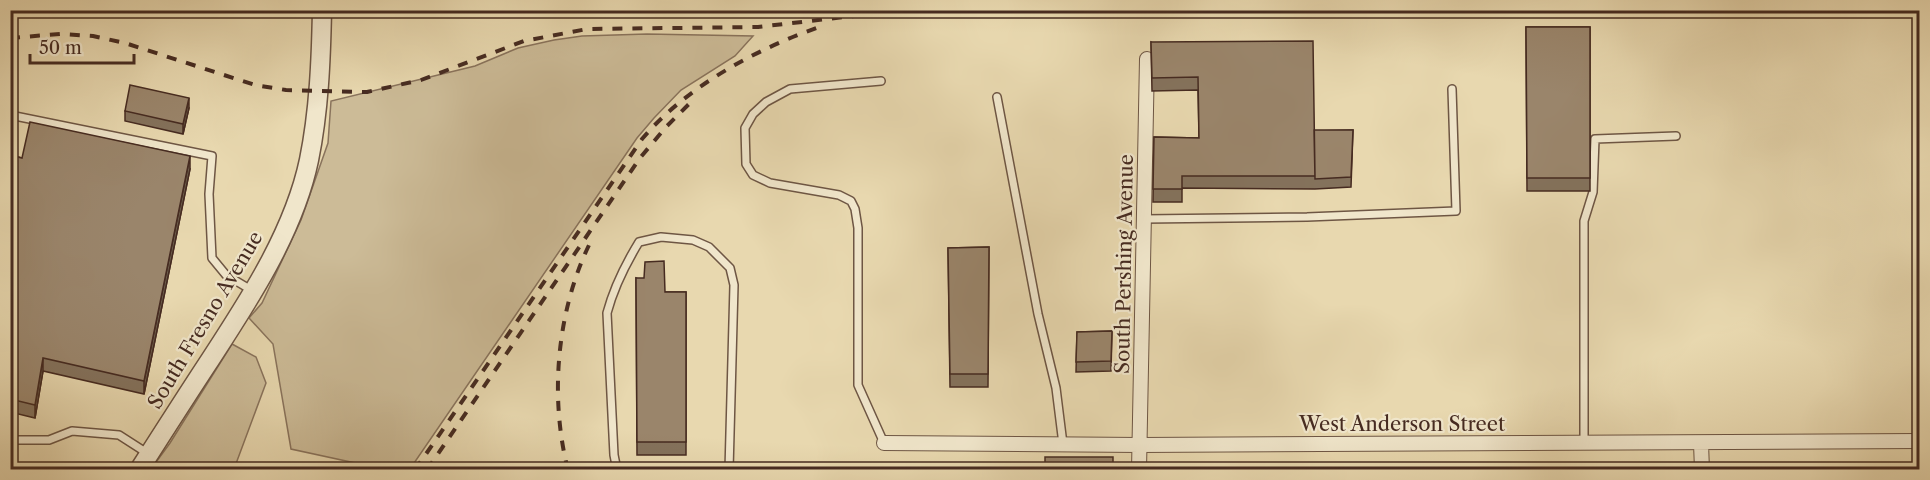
<svg xmlns="http://www.w3.org/2000/svg" width="1930" height="480" viewBox="0 0 1930 480" font-family="'Libre Caslon Text',serif">
<style>
.green{fill:#ccbb97;stroke:#89735c;stroke-width:1.5}
.lines{fill:none;stroke-linecap:round;stroke-linejoin:round}
.service-casing{stroke:#6e5644;stroke-width:10}
.minor-casing{stroke:#6e5644;stroke-width:16}
.tertiary-casing{stroke:#6e5644;stroke-width:21}
.service{stroke:#f0e6cb;stroke-width:7}
.minor{stroke:#f0e6cb;stroke-width:14}
.tertiary{stroke:#f0e6cb;stroke-width:18}
.rail{stroke:#462b21;stroke-width:4;stroke-dasharray:10 10;stroke-linecap:butt}
.wall{fill:#84725c;stroke:#462b21;stroke-width:1.5}
.shaded-wall{fill:#6c5d4b;stroke:#462b21;stroke-width:1.5}
.building{fill:#9a856b;stroke:#462b21;stroke-width:1.5}
.labels{text-anchor:middle;stroke-width:4.5;stroke-linejoin:round;paint-order:stroke}
.street-label{font-size:20px;fill:#462b21;stroke:#f0e6cb}
</style>
<rect width="100%" height="100%" fill="#e8d8af"/>
<filter id="stains"><feTurbulence type="fractalNoise" baseFrequency=".00333" numOctaves="4"/><feColorMatrix values="0 0 0 0 .2 0 0 0 0 .09 0 0 0 0 .02 0 0 0 .5 -.17"/></filter>
<radialGradient id="worn" r=".72"><stop offset=".6" stop-color="#630" stop-opacity="0"/><stop offset="1" stop-color="#630" stop-opacity=".3"/></radialGradient>
<!-- green -->
<path class="green" d="M 647,34 L 753,36 L 735,56 L 681,90 L 654,118 L 637,138 L 410,469 L 383,469 L 291,449 L 273,344 L 249,318 L 262,303 L 301,220 L 328,143 L 331,101 L 475,66 L 518,48 L 554,40 L 582,36 Z
M 232,344 L 256,357 L 266,383 L 234,469 L 151,469 L 170,443 Z"/>
<g class="lines">
<!-- service casing -->
<g class="service-casing">
<path id="service" d="M 881,81 L 790,89 L 766,102 L 753,114 L 745,128 L 746,164 L 753,175 L 770,183 L 839,195 L 851,201 L 855,209 L 858,228 L 858,385 L 884,443
M 997,97 L 1038,314 L 1056,388 L 1063,444
M 10,115 L 212,156 L 209,194 L 212,258 L 226,275 L 253,291
M 1144,219 L 1307,217 L 1456,211 L 1452,89
M 10,440 L 49,440 L 72,431 L 119,435 L 147,453
M 1584,443 L 1584,221 L 1593,192 L 1595,139 L 1676,136
M 617,470 L 614,455 L 607,313 C 614,287 625,265 639,242 L 661,237 L 693,240 L 709,247 L 730,268 L 734,285 L 729,470"/>
</g>
<!-- minor casing -->
<g class="minor-casing">
<path id="minor" d="M 884,443 L 1140,445 L 1920,441
M 1701,443 L 1702,470
M 1139,470 L 1147,59"/>
</g>
<!-- tertiary casing -->
<g class="tertiary-casing">
<path id="tertiary" d="M 139,470 C 162,434 185,398 208,363 C 248,302 294,232 309,160 C 319,111 321,60 322,10"/>
</g>
<!-- service -->
<use href="#service" class="service"/>
<!-- minor -->
<use href="#minor" class="minor"/>
<!-- tertiary -->
<use href="#tertiary" class="tertiary"/>
<!-- rail -->
<path class="rail" d="M 10,38 L 60,34 L 93,36 L 125,43 L 255,85 L 286,90 L 367,92 L 421,80 L 524,41 L 587,29 L 758,27 L 905,10
M 415,470 L 642,139 C 687,86 756,49 822,26
M 427,470 L 640,158 L 666,127 L 691,102
M 568,470 C 549,396 557,309 591,241"/>
</g>
<!-- wall -->
<path class="wall" d="M 1526,27 L 1590,27 L 1590,191 L 1527,191 Z
M 1151,42 L 1314,131 L 1353,130 L 1351,187 L 1315,189 L 1182,188 L 1182,202 L 1153,202 L 1154,137 L 1199,138 L 1198,90 L 1152,91 Z
M 189,108 L 183,134 L 125,121 L 125,111 Z
M 10,155 L 22,158 L 190,169 L 144,394 L 43,371 L 35,418 L 10,412 Z
M 989,247 L 988,387 L 950,387 L 948,248 Z
M 636,278 L 665,292 L 686,292 L 686,455 L 637,455 Z
M 1112,331 L 1111,371 L 1076,372 L 1077,332 Z"/>
<!-- shaded-wall -->
<path class="shaded-wall" d="M 189,98 L 189,108 L 183,134 L 183,124 Z
M 190,156 L 190,169 L 144,394 L 144,381 Z
M 43,358 L 43,371 L 35,418 L 35,405 Z"/>
<!-- building -->
<path class="building" d="M 1526,27 L 1590,27 L 1590,178 L 1527,178 Z
M 1313,41 L 1315,176 L 1182,176 L 1182,189 L 1153,189 L 1154,137 L 1199,138 L 1198,77 L 1152,78 L 1151,42 Z
M 130,85 L 189,98 L 183,124 L 125,111 Z
M 30,122 L 190,156 L 144,381 L 43,358 L 35,405 L 10,399 L 10,155 L 22,158 Z
M 1314,130 L 1353,130 L 1351,177 L 1315,179 Z
M 989,247 L 988,374 L 950,374 L 948,248 Z
M 664,261 L 665,292 L 686,292 L 686,442 L 637,442 L 636,278 L 644,278 L 645,262 Z
M 1112,331 L 1111,361 L 1076,362 L 1077,332 Z
M 1045,457 L 1113,457 L 1113,470 L 1045,470 Z"/>
<g class="labels">
<!-- street labels -->
<g class="street-label">
<text transform="translate(1124 264) rotate(-89)" y="7">South Pershing Avenue</text>
<text transform="translate(205 320) rotate(-59)" y="7">South Fresno Avenue</text>
<text x="1402" y="431">West Anderson Street</text>
</g>
</g>
<!-- margin -->
<rect width="1930" height="480" fill="none" stroke="#e8d8af" stroke-width="36"/>
<rect x="12" y="12" width="1906" height="456" fill="none" stroke="#462b21" stroke-width="3"/>
<rect x="18" y="18" width="1894" height="444" fill="none" stroke="#462b21" stroke-width="1.5"/>
<!-- scale -->
<path d="M30 54v9h104v-9" fill="none" stroke="#462b21" stroke-width="3"/>
<text x="39" y="54" font-size="18" fill="#462b21" stroke="#f0e6cb" stroke-width="4.5" paint-order="stroke">50 m</text>
<rect width="100%" height="100%" filter="url(#stains)"/>
<rect width="100%" height="100%" fill="url(#worn)"/>
</svg>
